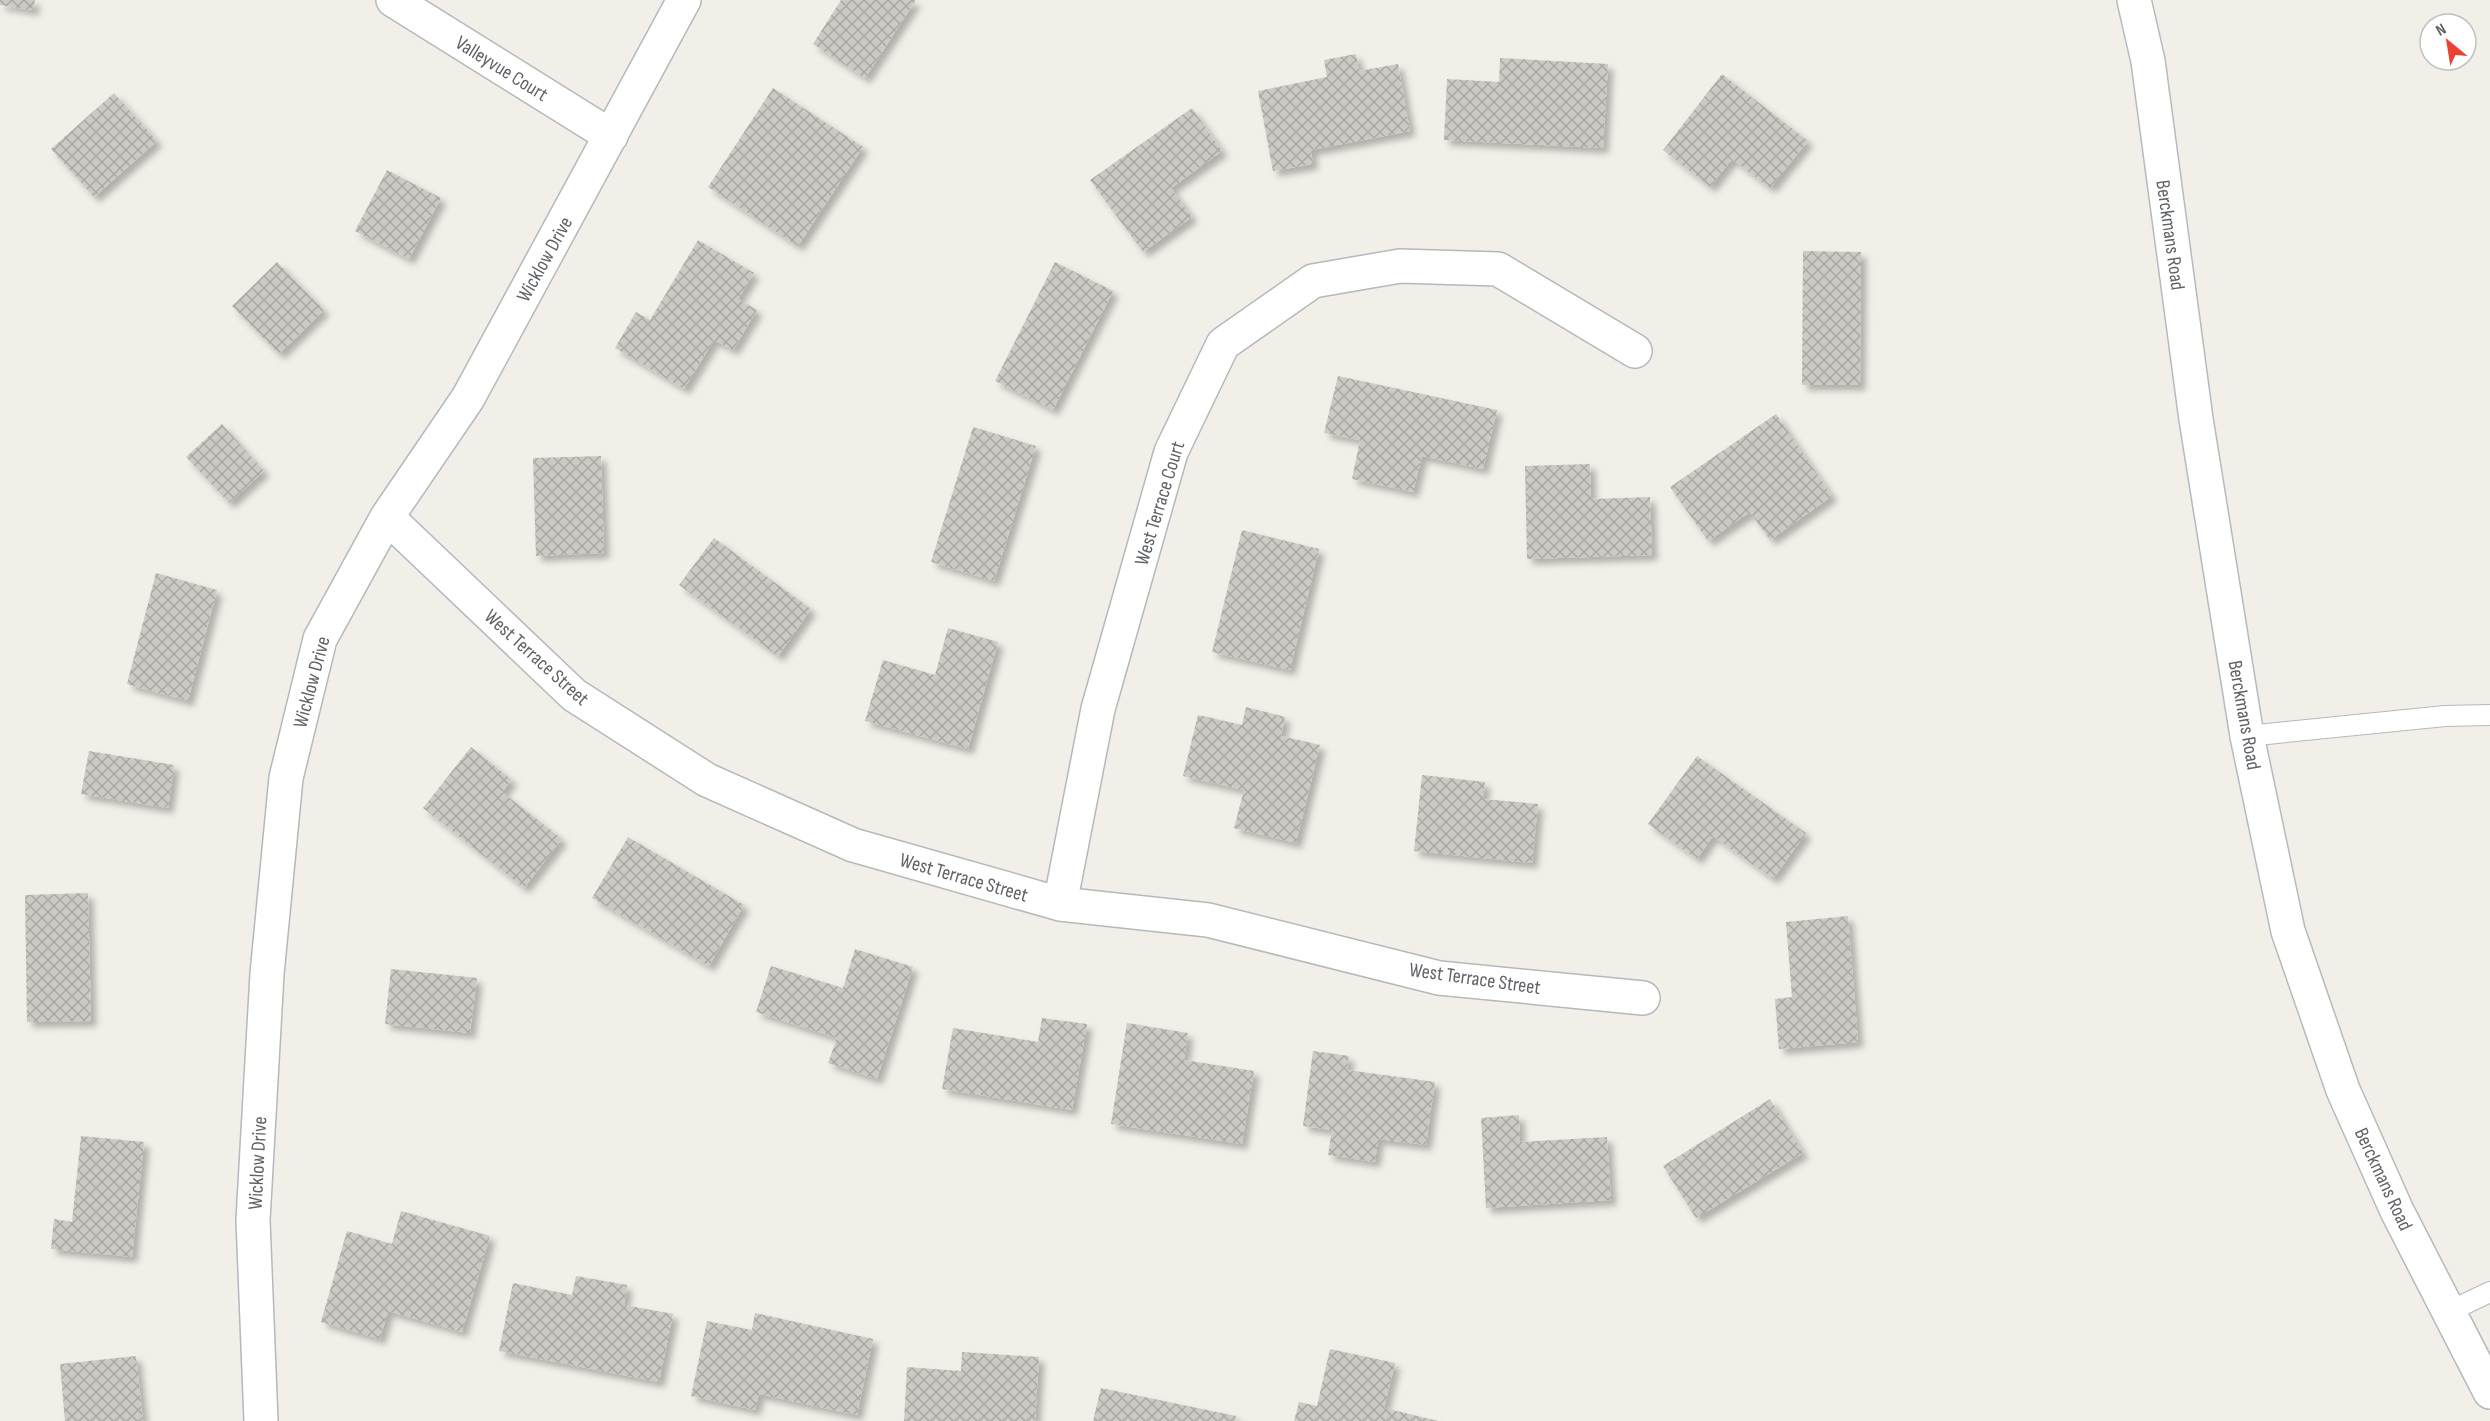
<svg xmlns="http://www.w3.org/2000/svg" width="2490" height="1421" viewBox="0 0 2490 1421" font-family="'Sofia Sans Condensed',sans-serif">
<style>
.building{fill:url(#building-cross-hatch);filter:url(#shadow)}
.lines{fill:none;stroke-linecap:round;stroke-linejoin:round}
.service-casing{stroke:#b5b8bc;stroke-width:22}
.minor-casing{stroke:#b5b8bc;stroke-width:36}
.secondary-casing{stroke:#b6babf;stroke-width:36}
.service{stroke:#fff;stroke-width:20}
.minor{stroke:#fff;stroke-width:33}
.secondary{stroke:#fff;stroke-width:33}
.labels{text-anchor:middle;stroke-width:4.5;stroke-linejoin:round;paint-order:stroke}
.street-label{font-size:20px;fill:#5f6368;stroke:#fff}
</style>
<defs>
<pattern id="building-cross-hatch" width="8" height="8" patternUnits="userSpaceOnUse" patternTransform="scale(1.5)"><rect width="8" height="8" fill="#cccac5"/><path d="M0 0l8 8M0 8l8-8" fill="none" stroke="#a9a8a4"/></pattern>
<filter id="shadow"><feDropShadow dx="5.5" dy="5.5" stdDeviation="3" flood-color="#0004"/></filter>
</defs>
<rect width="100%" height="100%" fill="#f1efe8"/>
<!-- building -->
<path class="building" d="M 0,0 L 35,0 L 33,10 L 0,5 Z
M 841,0 L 916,0 L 865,78 L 813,44 Z
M 1356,54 L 1359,71 L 1398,64 L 1410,131 L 1311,150 L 1313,164 L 1273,171 L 1258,91 L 1327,77 L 1324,60 Z
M 1500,58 L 1608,64 L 1603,148 L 1444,140 L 1447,79 L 1499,82 Z
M 1722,74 L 1808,141 L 1770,188 L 1732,159 L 1710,187 L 1663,150 Z
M 773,88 L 863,147 L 798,246 L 708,187 Z
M 114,93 L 157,141 L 94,197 L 51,149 Z
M 1192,108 L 1222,151 L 1171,188 L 1192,217 L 1143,252 L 1090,180 Z
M 387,170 L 441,198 L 409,259 L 355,231 Z
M 698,240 L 754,273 L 738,299 L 757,310 L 733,350 L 714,340 L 684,389 L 615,348 L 636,312 L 650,320 Z
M 1803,251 L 1861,252 L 1860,385 L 1802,385 Z
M 277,262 L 324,310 L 279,354 L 232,306 Z
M 1055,262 L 1113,291 L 1053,410 L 995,381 Z
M 1338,376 L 1497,410 L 1483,469 L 1422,456 L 1413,492 L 1352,479 L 1360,440 L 1324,433 Z
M 1776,414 L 1832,496 L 1770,540 L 1750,512 L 1708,541 L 1670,487 Z
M 222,424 L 264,471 L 229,503 L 186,457 Z
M 973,427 L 1036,446 L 994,581 L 931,562 Z
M 601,456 L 604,553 L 536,556 L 533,458 Z
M 1590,464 L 1591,499 L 1650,497 L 1652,555 L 1527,559 L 1525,466 Z
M 1242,530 L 1319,549 L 1290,670 L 1212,652 Z
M 714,538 L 811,609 L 778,656 L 679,585 Z
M 156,573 L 217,590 L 188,701 L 127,684 Z
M 948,628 L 998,642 L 968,749 L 865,721 L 883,660 L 935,675 Z
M 1246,707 L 1285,717 L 1281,736 L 1320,745 L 1296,843 L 1234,828 L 1244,790 L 1183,776 L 1198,715 L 1242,725 Z
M 471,747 L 512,780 L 502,792 L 562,839 L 524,888 L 423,808 Z
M 89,751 L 174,765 L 168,808 L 81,794 Z
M 1697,756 L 1806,833 L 1773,879 L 1713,836 L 1697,859 L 1648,824 Z
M 1422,775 L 1485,782 L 1483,799 L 1538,804 L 1532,863 L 1414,851 Z
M 628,837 L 744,905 L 709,966 L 592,898 Z
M 88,893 L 91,1021 L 27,1022 L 25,895 Z
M 1848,916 L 1858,1042 L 1779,1049 L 1775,999 L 1792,997 L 1786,922 Z
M 855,949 L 913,967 L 877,1079 L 828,1063 L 837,1038 L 756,1012 L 771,966 L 843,988 Z
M 391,969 L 477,978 L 470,1033 L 385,1024 Z
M 1042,1018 L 1087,1024 L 1072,1110 L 942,1089 L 953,1028 L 1038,1042 Z
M 1127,1023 L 1188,1033 L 1184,1060 L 1254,1071 L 1242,1144 L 1111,1124 Z
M 1313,1051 L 1349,1056 L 1347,1070 L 1435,1082 L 1426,1145 L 1378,1139 L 1375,1162 L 1328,1155 L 1332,1130 L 1303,1126 Z
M 1770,1099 L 1803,1153 L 1696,1218 L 1663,1166 Z
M 1519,1115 L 1520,1142 L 1607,1137 L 1611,1200 L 1486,1208 L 1481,1118 Z
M 81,1136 L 144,1142 L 132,1257 L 51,1249 L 54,1219 L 72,1222 Z
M 401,1211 L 490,1236 L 462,1332 L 388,1311 L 380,1339 L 321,1322 L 347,1231 L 392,1244 Z
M 576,1276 L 627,1285 L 624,1305 L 673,1314 L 659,1382 L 499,1351 L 513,1283 L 572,1295 Z
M 755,1313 L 873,1339 L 857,1415 L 759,1394 L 755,1410 L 691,1396 L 707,1321 L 752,1330 Z
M 1330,1349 L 1395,1363 L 1384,1408 L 1438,1421 L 1294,1421 L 1299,1402 L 1317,1406 Z
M 962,1352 L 1039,1357 L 1035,1421 L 904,1421 L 907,1367 L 961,1371 Z
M 136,1356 L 143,1421 L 65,1421 L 60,1364 Z
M 1101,1388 L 1236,1416 L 1235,1421 L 1093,1421 Z"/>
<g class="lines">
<!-- service casing -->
<g class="service-casing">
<path id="service" d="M 2247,736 L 2445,716 L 2490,715
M 2450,1311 L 2490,1292"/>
</g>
<!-- minor casing -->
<g class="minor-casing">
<path id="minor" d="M 393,0 L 611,136
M 387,517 L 574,695 L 707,780 L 853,845 L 1060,904 L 1208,920 L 1439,978 L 1643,998
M 1060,904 L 1098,709 L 1171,452 L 1223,344 L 1313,281 L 1400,266 L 1498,269 L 1635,351
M 261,1421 L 253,1220 L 267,974 L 286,778 L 320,639 L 387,517 L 468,398 L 684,0"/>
</g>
<!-- secondary casing -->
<g class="secondary-casing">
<path id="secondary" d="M 2134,0 L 2148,61 L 2196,419 L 2247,736 L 2288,931 L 2343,1090 L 2397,1211 L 2490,1392"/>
</g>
<!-- service -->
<use href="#service" class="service"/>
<!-- minor -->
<use href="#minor" class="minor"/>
<!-- secondary -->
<use href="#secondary" class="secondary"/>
</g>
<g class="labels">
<!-- street labels -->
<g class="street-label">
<text transform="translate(502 68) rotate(32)" y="7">Valleyvue Court</text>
<text transform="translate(2171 235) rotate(82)" y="7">Berckmans Road</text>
<text transform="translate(544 259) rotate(-61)" y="7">Wicklow Drive</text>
<text transform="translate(1159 503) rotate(-73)" y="7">West Terrace Court</text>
<text transform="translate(537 657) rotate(42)" y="7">West Terrace Street</text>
<text transform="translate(311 682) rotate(-75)" y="7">Wicklow Drive</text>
<text transform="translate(2245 715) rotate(80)" y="7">Berckmans Road</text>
<text transform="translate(964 877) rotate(16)" y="7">West Terrace Street</text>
<text transform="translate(1475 978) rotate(8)" y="7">West Terrace Street</text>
<text transform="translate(257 1163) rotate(-87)" y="7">Wicklow Drive</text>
<text transform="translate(2384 1179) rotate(65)" y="7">Berckmans Road</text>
</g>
</g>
<!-- north arrow -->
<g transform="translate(2448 42) rotate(330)"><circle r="28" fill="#ffffff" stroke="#bfc1c3" stroke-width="1.5"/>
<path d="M0-4.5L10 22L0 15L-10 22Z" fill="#ea4335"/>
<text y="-9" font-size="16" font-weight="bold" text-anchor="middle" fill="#5f6368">N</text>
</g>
</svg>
